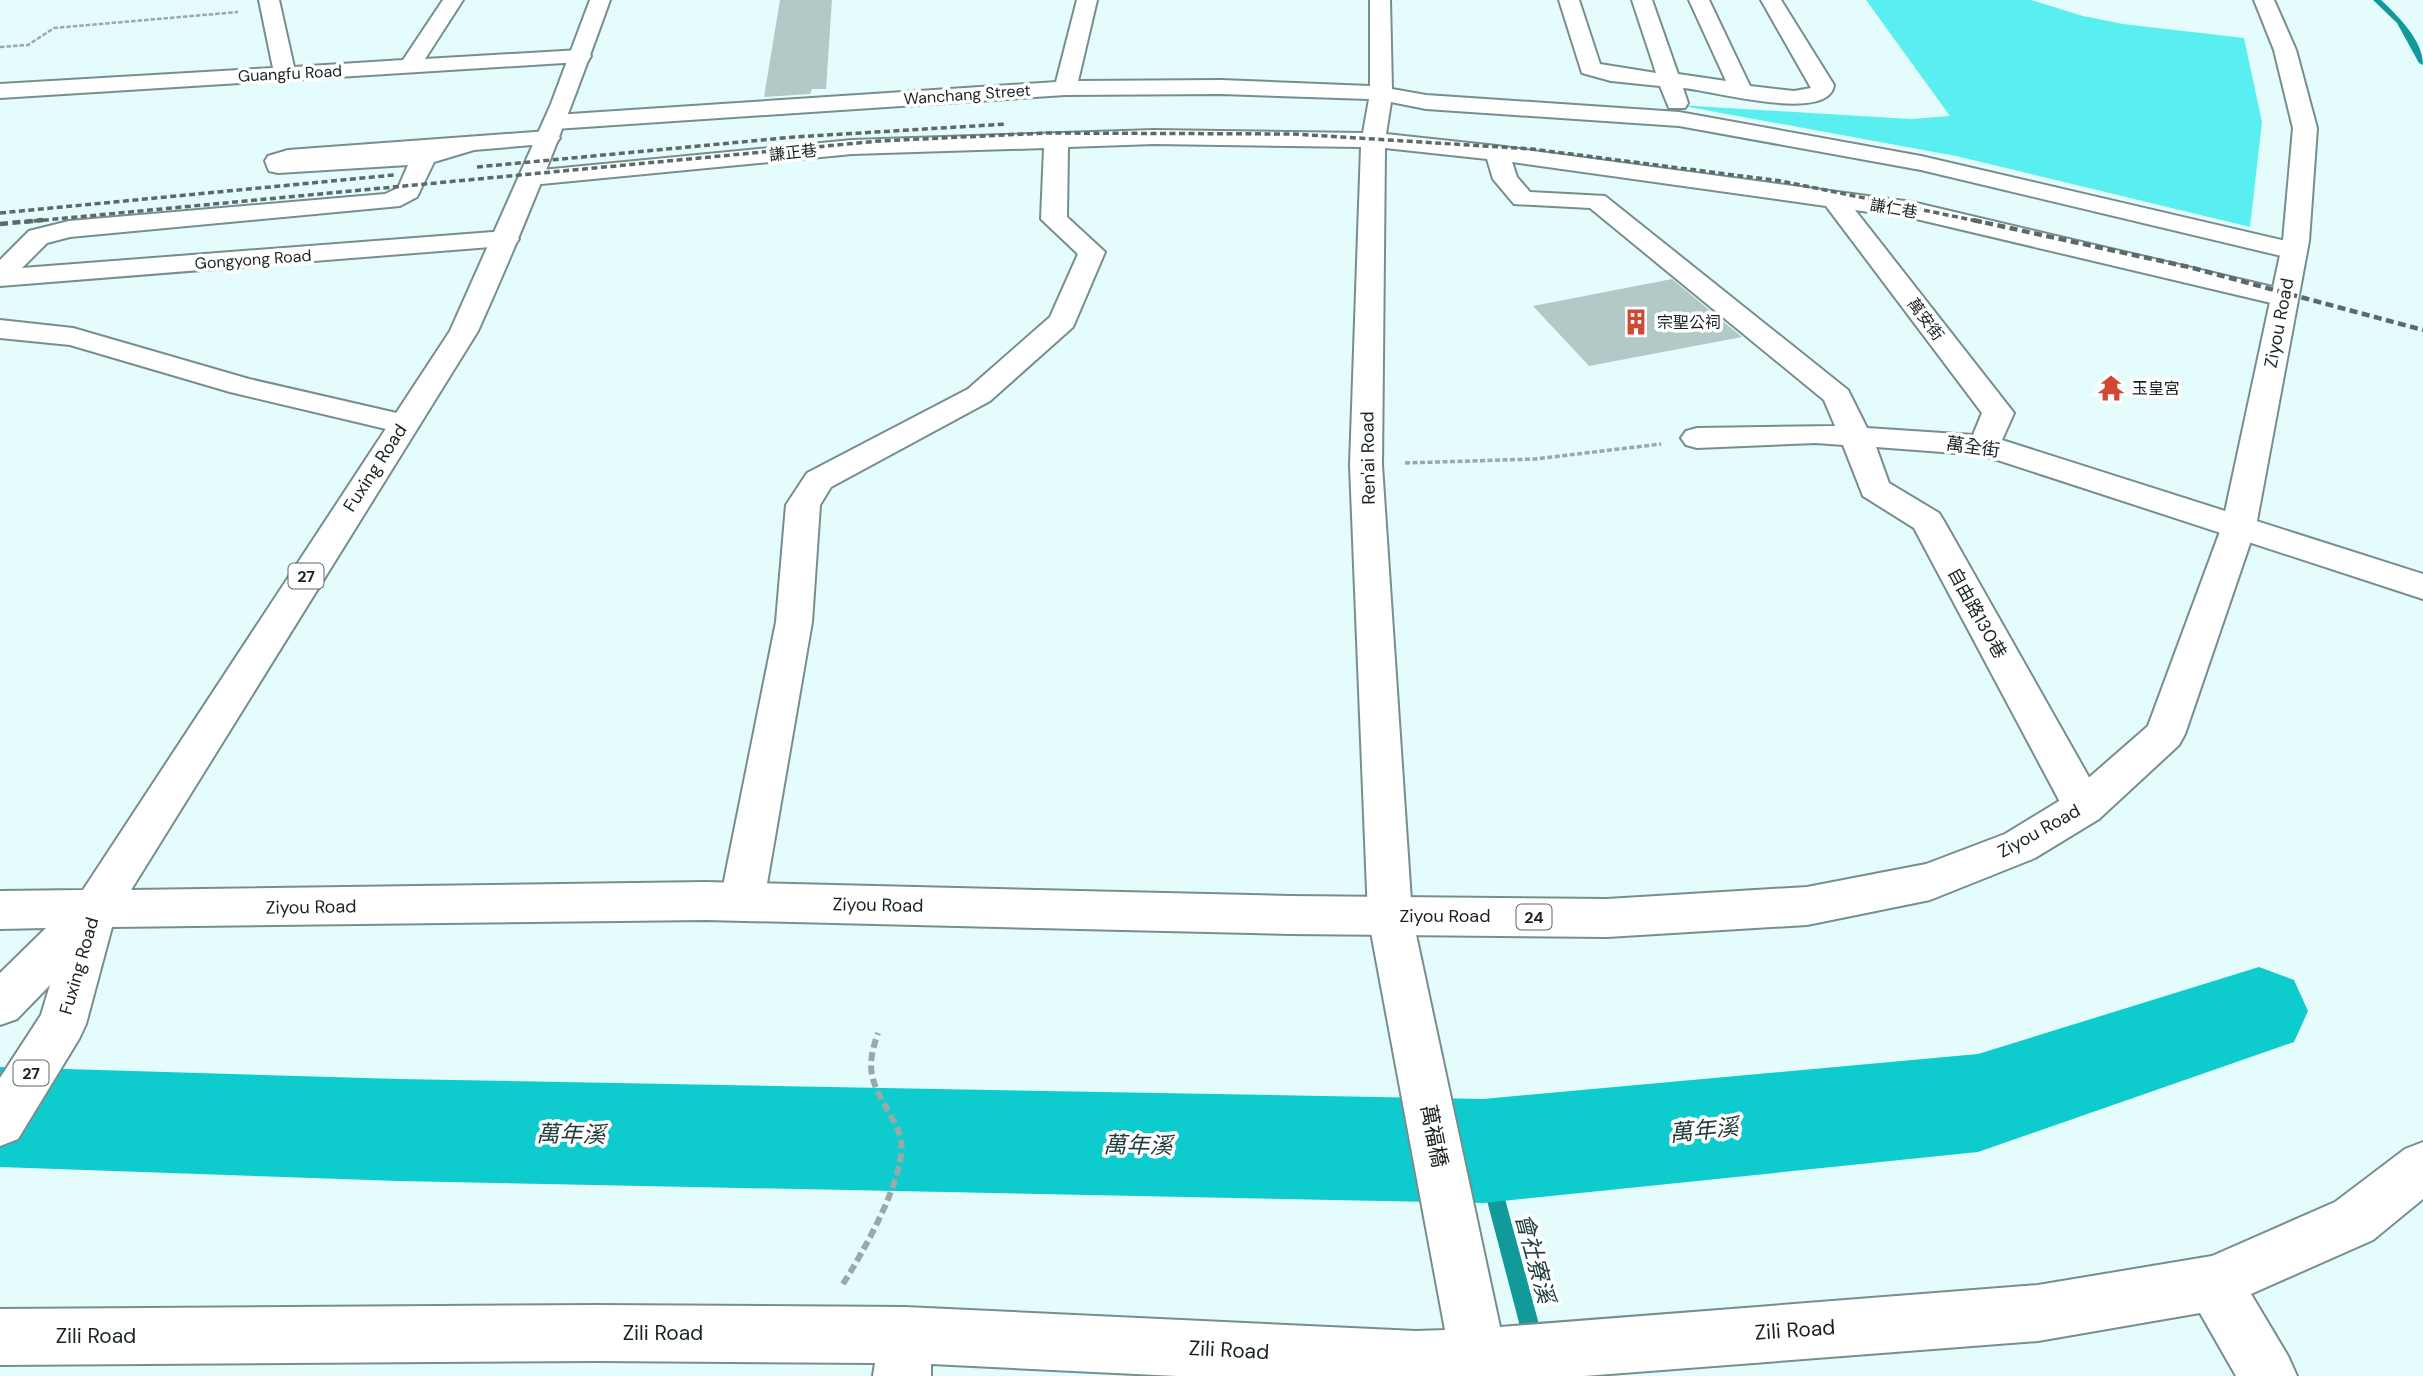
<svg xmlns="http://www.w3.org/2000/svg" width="2423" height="1376" viewBox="0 0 2423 1376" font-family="'DM Sans','Noto Sans TC',sans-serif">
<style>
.green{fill:#59eff0}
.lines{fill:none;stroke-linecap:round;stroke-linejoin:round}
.stream{fill:#12999a;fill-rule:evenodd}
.river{fill:#0ecccd;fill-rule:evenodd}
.building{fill:#b2c9c8}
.minor-casing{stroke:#788e8e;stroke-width:4}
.major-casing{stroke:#788e8e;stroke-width:4}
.path-far2{stroke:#97a9a9;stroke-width:2.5;stroke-dasharray:4.5 2;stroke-linecap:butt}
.path-far1{stroke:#97a9a9;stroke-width:3.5;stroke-dasharray:5 2.5;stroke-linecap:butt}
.path{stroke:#97a9a9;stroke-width:6;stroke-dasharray:9 4.5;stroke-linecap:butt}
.minor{fill:#fff;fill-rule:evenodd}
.major{fill:#fff;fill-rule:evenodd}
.rail-far1{stroke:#5c6969;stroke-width:3.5;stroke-dasharray:6 3.5;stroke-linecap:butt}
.rail{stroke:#5c6969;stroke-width:4.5;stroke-dasharray:8 4.5;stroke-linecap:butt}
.labels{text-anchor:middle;stroke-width:7;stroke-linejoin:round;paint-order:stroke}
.far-street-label{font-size:16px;fill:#1a2323;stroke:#fff}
.far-poi-label{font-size:16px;fill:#1a2323;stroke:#fff;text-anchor:start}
.shield{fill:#fff;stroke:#5f6565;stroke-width:2}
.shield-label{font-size:16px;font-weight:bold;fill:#1a2323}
.street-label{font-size:18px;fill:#1a2323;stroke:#fff}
.near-street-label{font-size:21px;fill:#1a2323;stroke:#fff}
.near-water-label{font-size:23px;font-style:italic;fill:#223c3c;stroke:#fff}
</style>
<rect width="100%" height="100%" fill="#e4fcfc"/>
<!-- green -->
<path class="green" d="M 1866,0 L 2031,0 L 2083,16 L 2123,24 L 2244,38 L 2262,122 L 2250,227 L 1956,156 L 1678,105 L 1911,119 L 1950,116 Z"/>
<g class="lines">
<!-- stream -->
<path class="stream" d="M 2373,0 L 2381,0 C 2398,16 2423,40 2423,65 L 2419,63 L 2397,23 Z
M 1483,1142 L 1490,1145 L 1492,1151 L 1553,1376 L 1533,1376 L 1474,1151 L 1476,1145 Z"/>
<!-- river -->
<path class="river" d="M 2259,967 L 2294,980 L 2308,1011 L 2294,1042 L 1978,1152 L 1483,1203 L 399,1181 L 0,1167 L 0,1067 L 399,1079 L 1483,1099 L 1978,1054 Z"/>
</g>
<!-- building -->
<path class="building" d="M 780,0 L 832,0 L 826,89 L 812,89 L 810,94 L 764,97 Z
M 1672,279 L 1742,337 L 1589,366 L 1533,306 Z"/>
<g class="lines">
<!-- minor casing -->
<g class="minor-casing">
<path id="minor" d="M 259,0 L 279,0 L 294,67 L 403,60 L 443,0 L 463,0 L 425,59 L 580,50 L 588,51 L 591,56 L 588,61 L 580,62 L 0,98 L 0,84 L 273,68 Z
M 1077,0 L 1097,0 L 1078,81 L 1221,80 L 1370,86 L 1370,0 L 1390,0 L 1392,89 L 1426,95 L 1679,112 L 1921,156 L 2303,245 L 2307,251 L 2303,257 L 2294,259 L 1921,170 L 1679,126 L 1426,109 L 1391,102 L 1386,134 L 1497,146 L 1912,202 L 2294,292 L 2298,298 L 2294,304 L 2284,306 L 1912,218 L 1855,210 L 2014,413 L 2002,440 L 2423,574 L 2423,599 L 1982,455 L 1876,447 L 1889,483 L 1939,513 L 1944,521 L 2099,795 L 2105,807 L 2099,819 L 2084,824 L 2069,819 L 1914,528 L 1863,496 L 1843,445 L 1816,443 L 1697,448 L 1686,445 L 1681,438 L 1686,431 L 1697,428 L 1835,426 L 1824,400 L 1590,208 L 1514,204 L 1493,179 L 1487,159 L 1385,148 L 1382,465 L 1412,916 L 1500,1327 L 2038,1285 L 2212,1256 L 2335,1202 L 2405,1149 L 2423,1142 L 2423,1199 L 2373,1240 L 2251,1294 L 2288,1356 L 2297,1376 L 2236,1376 L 2200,1313 L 2038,1341 L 1584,1376 L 1177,1376 L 931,1364 L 931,1376 L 873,1376 L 875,1363 L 597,1361 L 0,1365 L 0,1309 L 597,1305 L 905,1307 L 1416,1331 L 1445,1330 L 1368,916 L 1350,465 L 1361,147 L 1154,144 L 1068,147 L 1067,217 L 1105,252 L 1073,327 L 990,401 L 831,487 L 820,505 L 812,622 L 764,901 L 758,914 L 742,920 L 726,914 L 720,901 L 776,622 L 786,505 L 807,473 L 968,389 L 1050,317 L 1078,254 L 1041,219 L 1044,148 L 852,154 L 531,185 L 522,183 L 519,178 L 522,173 L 531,171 L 852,140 L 1154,130 L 1363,133 L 1369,99 L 1221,94 L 1065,95 L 555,129 L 547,127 L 543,122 L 547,117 L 555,115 L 1056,82 ZM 1512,162 L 1826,206 L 1982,413 L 1973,435 L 1867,428 L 1848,390 L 1605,196 L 1530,192 L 1517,177 Z
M 1559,0 L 1579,0 L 1600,64 L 1656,73 L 1632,0 L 1652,0 L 1678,74 L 1726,81 L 1689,0 L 1709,0 L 1750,86 L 1794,91 L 1811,88 L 1761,0 L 1781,0 L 1834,85 C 1829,124 1710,90 1683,88 L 1688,103 L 1685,108 L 1669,108 L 1660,86 L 1611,81 L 1582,73 Z
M 548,131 L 556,133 L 560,138 L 556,143 L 474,150 L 434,162 L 417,197 L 400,206 L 70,237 L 47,243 L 22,268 L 506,231 L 515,233 L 519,239 L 515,245 L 0,286 L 0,260 L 29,231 L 69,221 L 385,194 L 398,188 L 408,165 L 278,173 L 269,171 L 265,161 L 268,156 L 288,150 Z
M 0,320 L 73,328 L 249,379 L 414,417 L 419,424 L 414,431 L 403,433 L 230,392 L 70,345 L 0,338 Z"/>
</g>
<!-- major casing -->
<g class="major-casing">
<path id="major" d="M 590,0 L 610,0 C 570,112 527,222 478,331 L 131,890 L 706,882 L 1290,896 L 1607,899 L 1807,887 L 1926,864 L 2005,834 L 2069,795 L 2148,726 L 2222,526 L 2283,241 L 2293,128 L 2274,50 L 2254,0 L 2274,0 L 2296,50 L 2317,128 L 2309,241 L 2256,526 L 2185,734 L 2179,745 L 2099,819 L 2035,858 L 1930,900 L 1807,925 L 1607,937 L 1290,934 L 706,920 L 112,927 L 86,1024 L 79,1039 L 18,1139 L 0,1146 L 0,1078 L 41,1015 L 50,985 L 17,1019 L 0,1025 L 0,973 L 46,928 L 0,929 L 0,891 L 83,890 L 450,331 L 551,104 Z"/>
</g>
<!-- path-far2 -->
<path class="path-far2" d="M 0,47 L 28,45 L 54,28 L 238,12"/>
<!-- path-far1 -->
<path class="path-far1" d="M 1405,463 L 1535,459 L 1661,444"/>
<!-- path -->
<path class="path" d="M 843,1284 C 863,1252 907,1176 901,1139 C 899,1130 894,1122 890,1114 C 871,1081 865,1070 878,1033"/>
<!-- minor -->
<use href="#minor" class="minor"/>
<!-- major -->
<use href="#major" class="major"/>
<!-- rail-far1 -->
<path class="rail-far1" d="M 477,167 L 794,137 L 1007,124
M 0,213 L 394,175
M 24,222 L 879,141 L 1047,133 L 1294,134 L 1532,149 L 1781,181 L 1982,222"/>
<!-- rail -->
<path class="rail" d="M 1973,220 L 2189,267 L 2423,330
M 0,224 L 43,220"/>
</g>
<!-- icons -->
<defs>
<g id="building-bare" transform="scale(2.1)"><path d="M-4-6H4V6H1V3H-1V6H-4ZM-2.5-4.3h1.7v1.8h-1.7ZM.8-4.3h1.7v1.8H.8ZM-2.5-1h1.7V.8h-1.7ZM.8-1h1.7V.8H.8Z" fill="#d24633" stroke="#fff" stroke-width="2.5" paint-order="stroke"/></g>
<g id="temple-bare" transform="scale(2.1)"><path d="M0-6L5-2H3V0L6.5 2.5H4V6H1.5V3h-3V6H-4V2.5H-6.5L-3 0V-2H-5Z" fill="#d24633" stroke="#fff" stroke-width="2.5" paint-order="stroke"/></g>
</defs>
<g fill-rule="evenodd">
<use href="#building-bare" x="1636" y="322"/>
<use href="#temple-bare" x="2111" y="388"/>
</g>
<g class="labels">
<!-- far-street labels -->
<g class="far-street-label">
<text transform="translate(290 73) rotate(-3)" y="6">Guangfu Road</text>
<text transform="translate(967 94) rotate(-4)" y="6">Wanchang Street</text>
<text transform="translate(793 152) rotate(-6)" y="6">謙正巷</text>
<text transform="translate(1894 208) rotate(10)" y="6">謙仁巷</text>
<text transform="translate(253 259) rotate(-4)" y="6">Gongyong Road</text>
<text transform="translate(1926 319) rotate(53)" y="6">萬安街</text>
</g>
<!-- far-poi labels -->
<g class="far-poi-label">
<text x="1657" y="328">宗聖公祠</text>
<text x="2132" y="394">玉皇宮</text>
</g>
<!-- shield labels -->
<g class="shield">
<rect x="288.5" y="563.5" width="35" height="25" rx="5"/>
<rect x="1516.5" y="904.5" width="35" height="25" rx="5"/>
<rect x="13.5" y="1060.5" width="35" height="25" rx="5"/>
</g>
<g class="shield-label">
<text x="306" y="582">27</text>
<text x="1534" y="923">24</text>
<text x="31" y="1079">27</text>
</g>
<!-- street labels -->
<g class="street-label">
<text transform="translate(2279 323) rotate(-79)" y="6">Ziyou Road</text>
<text transform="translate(1973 447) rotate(8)" y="6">萬全街</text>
<text transform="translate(1368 458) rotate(-91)" y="6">Ren'ai Road</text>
<text transform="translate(375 468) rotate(-57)" y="6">Fuxing Road</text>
<text transform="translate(1977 613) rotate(61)" y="6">自由路130巷</text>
<text transform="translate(2039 831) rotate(-29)" y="6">Ziyou Road</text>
<text transform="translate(878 905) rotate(1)" y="6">Ziyou Road</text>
<text transform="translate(311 907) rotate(-1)" y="6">Ziyou Road</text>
<text x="1445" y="922">Ziyou Road</text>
<text transform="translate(79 966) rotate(-74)" y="6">Fuxing Road</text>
</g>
<!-- near-street labels -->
<g class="near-street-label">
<text transform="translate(1434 1136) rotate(79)" y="7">萬福橋</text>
<text transform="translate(1795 1330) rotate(-4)" y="7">Zili Road</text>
<text x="663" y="1340">Zili Road</text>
<text x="96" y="1343">Zili Road</text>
<text transform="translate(1229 1350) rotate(3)" y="7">Zili Road</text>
</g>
<!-- near-water labels -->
<g class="near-water-label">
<text transform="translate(1704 1130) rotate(-6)" y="8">萬年溪</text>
<text transform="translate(571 1134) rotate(1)" y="8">萬年溪</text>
<text transform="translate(1138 1145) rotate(1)" y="8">萬年溪</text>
<text transform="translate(1535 1258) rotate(75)" y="8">會社寮溪</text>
</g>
</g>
</svg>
